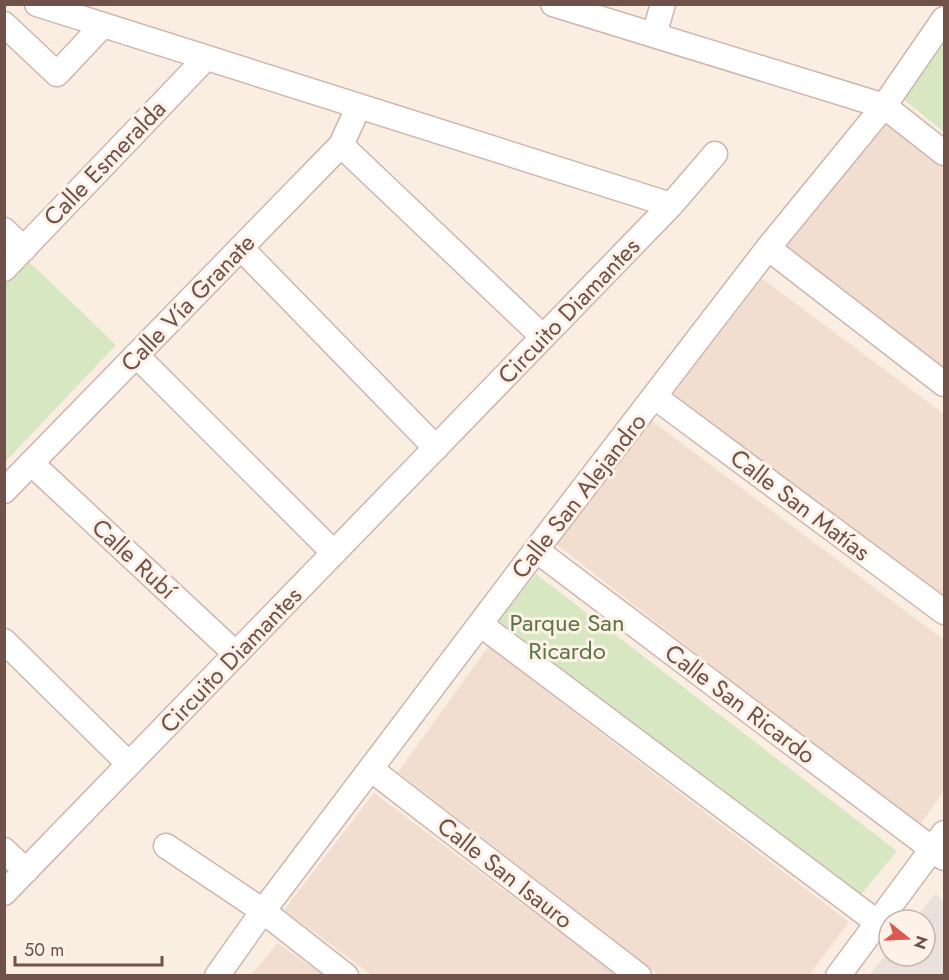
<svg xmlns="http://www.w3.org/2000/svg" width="949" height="980" viewBox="0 0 949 980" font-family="Jost,sans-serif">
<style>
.residential{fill:#f2ded1}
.industrial{fill:#eae1dd}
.green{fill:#d7e7c2}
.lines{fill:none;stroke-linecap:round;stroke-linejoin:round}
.minor-casing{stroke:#cdb6ad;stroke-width:27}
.minor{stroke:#fff;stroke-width:24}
.labels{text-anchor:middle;stroke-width:6;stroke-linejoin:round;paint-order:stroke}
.street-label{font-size:24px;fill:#70524a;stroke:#fef2e8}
.park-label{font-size:24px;fill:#5a7643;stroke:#fef2e8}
</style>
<rect width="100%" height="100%" fill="#faede2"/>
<!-- residential -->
<path class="residential" d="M 883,117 L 944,166 L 944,377 L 777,249 Z
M 756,274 L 944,414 L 944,607 L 666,397 Z
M 648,418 L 944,640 L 944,791 L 918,827 L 556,544 Z
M 488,647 L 849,922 L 809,975 L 659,975 L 398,772 Z
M 374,793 L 617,975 L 372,975 L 284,910 Z
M 278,943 L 323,975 L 251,975 Z"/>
<!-- industrial -->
<path class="industrial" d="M 935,894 L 944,901 L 944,975 L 869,975 L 889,951 L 889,956 L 925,956 L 925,920 L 914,920 Z"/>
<!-- green -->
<path class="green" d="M 944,42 L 944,132 L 903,99 Z
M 23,256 L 116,345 L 5,462 L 5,275 Z
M 536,574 L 897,851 L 857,899 L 497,623 Z"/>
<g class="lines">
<!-- minor casing -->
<g class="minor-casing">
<path id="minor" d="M 37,4 L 671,205
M 553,4 L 884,106 L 944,153
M 4,24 L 57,74 L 103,25
M 654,35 L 663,4
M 341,145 L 543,337
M 4,230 L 24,249
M 241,248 L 436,448
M 768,248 L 944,384
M 4,269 L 206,58
M 136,355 L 334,553
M 655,397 L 944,612
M 31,463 L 236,654
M 4,491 L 341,145 L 359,106
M 536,550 L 944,858
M 480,624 L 878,923
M 4,641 L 129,764
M 372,770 L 639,976
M 166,846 L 263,911 L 346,976
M 4,850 L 26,871
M 4,893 L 671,205 L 715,154
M 217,976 L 263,911 L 536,550 L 768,248 L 884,106 L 944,19
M 838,976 L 944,833"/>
</g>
<!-- minor -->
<use href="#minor" class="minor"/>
</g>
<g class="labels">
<!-- street labels -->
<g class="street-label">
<text transform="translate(105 163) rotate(-46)" y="8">Calle Esmeralda</text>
<text transform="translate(188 303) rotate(-46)" y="8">Calle Vía Granate</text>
<text transform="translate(569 311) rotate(-46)" y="8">Circuito Diamantes</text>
<text transform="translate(579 496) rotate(-52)" y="8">Calle San Alejandro</text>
<text transform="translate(800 505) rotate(37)" y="8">Calle San Matías</text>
<text transform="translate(134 559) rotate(43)" y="8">Calle Rubí</text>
<text transform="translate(231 660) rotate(-46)" y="8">Circuito Diamantes</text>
<text transform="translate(740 704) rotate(37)" y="8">Calle San Ricardo</text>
<text transform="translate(505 873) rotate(38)" y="8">Calle San Isauro</text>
</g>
<!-- park labels -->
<g class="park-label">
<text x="567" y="631">Parque San<tspan x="567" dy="28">Ricardo</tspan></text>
</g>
</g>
<!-- border -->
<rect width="949" height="980" fill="none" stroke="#70524a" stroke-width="12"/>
<!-- north arrow -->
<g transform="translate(907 938) rotate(108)"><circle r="28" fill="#fef2e8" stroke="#c5b2a9" stroke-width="1.5"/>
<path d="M0-4.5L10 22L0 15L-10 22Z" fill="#dd594e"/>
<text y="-9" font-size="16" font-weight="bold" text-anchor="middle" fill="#70524a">N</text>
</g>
<!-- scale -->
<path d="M15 956v9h147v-9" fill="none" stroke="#70524a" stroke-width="3"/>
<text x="24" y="956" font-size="18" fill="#70524a" stroke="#fef2e8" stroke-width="4.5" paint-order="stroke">50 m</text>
</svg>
